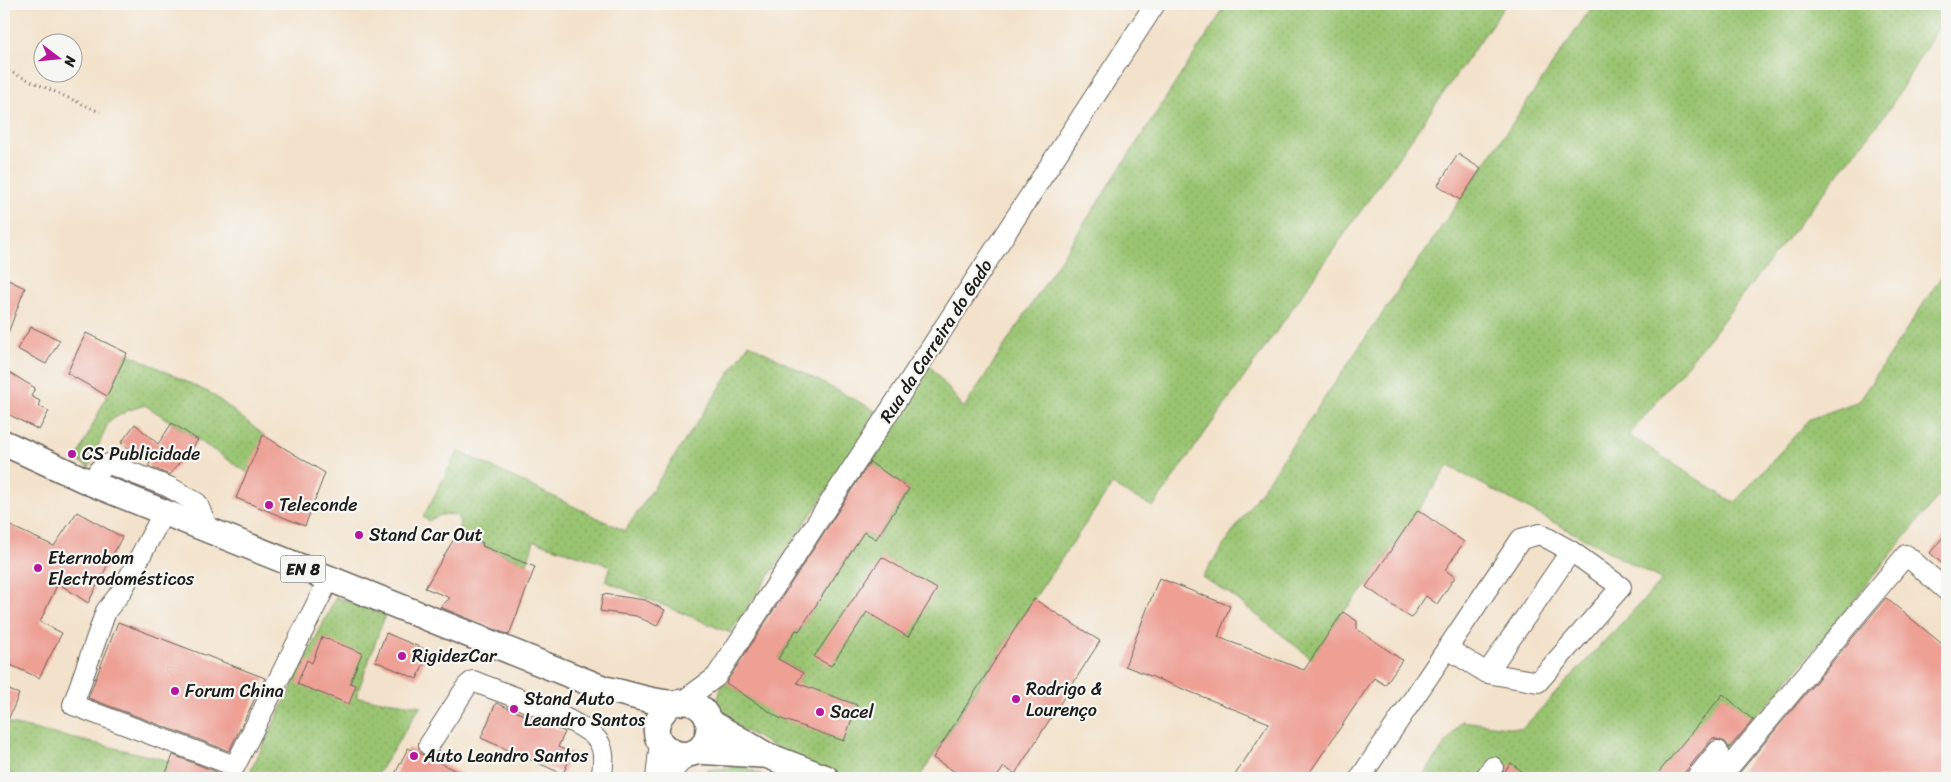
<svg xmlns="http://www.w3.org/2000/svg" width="1951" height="782" viewBox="0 0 1951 782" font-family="Sriracha,sans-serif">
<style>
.grass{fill:url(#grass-dots);stroke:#5a7046}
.building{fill:#eea095}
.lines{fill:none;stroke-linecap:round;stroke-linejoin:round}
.minor-casing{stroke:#676159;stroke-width:22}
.major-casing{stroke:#676159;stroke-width:28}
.path{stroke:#676159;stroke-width:3;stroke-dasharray:1 4;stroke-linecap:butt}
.minor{stroke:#fff;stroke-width:20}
.major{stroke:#fff;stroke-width:25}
.poi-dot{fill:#b5179e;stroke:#f6f6f2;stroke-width:2}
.labels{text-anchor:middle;stroke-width:4.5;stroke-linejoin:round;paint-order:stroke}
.shield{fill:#f6f6f2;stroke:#5d5d5c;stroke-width:1}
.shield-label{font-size:16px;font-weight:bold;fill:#1c1c1c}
.street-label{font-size:18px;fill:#1c1c1c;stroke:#f6f6f2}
.poi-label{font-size:18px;fill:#1c1c1c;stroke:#f6f6f2;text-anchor:start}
</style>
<defs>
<pattern id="grass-dots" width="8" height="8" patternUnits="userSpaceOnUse" patternTransform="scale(1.25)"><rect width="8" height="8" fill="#99c471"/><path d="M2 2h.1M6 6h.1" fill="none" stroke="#83a861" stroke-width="1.8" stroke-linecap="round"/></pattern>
</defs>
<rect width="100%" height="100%" fill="#f6f6f2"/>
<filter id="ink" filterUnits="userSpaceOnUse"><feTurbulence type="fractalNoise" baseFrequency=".02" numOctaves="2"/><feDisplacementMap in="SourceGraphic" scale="10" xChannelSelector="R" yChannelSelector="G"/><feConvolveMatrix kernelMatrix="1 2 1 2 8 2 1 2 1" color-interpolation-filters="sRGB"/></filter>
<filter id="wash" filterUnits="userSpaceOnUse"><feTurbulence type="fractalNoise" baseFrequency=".0096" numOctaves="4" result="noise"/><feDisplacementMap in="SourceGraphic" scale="20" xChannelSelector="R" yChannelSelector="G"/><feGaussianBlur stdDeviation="1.12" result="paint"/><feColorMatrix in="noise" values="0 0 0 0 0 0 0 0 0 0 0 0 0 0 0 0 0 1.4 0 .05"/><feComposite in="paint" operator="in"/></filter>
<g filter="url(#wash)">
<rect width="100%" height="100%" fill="#f3e2cb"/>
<!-- grass -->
<path class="grass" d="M 1227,4 L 1506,4 L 1153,507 L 1112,485 L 1034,599 L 919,778 L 844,778 L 798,760 L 722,718 C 714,707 718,698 722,685 L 726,683 L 777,716 L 803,673 L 778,659 L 796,630 L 799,631 L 864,532 L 876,539 L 909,489 L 868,461 L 874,457 L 927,362 L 964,408 Z
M 1594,4 L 1947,4 L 1947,13 L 1888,111 L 1705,343 L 1629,435 L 1734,503 L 1810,419 L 1859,401 L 1947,268 L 1947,486 L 1708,778 L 1421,778 L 1462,721 L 1522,729 L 1662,580 L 1448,466 L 1366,587 L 1343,612 L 1312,659 L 1230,594 L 1202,577 Z
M 749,344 L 880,413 L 730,633 L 605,581 L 611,566 L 534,541 L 527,564 L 482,546 L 483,543 L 458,532 L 460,521 L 456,515 C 446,514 438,514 429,521 L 423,517 L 458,451 L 625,531 Z
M 127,353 L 212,394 L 265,436 L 248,473 L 145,405 L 129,410 L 109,421 L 89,467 L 76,460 Z
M 336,597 L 385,615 L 356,697 L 421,706 L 375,778 L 247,778 Z
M 4,722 L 7,723 L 171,761 L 164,778 L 4,778 Z
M 733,767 L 744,767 L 761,774 L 763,778 L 689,778 L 708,770 Z"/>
<g id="blocks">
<!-- building -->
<path class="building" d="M 1458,154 L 1481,169 L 1460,200 L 1438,185 Z
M 4,278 L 25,288 L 5,341 L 4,341 Z
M 31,327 L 60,340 L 46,364 L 17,349 Z
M 86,333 L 127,353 L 107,396 L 67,373 Z
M 9,372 L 35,388 L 31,396 L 40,401 L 38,406 L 49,411 L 39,430 L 4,412 L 4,382 Z
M 172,423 L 198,440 L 184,460 L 182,459 L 170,475 L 148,466 L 150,463 L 121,443 L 135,424 L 158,444 Z
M 263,435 L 325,473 L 305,526 L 236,498 Z
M 870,462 L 909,489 L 876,539 L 864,532 L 799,631 L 796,630 L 778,659 L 803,673 L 797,683 L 857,705 L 844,741 L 779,718 L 726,683 Z
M 1418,510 L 1464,542 L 1445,570 L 1455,577 L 1437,604 L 1426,596 L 1411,618 L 1366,587 Z
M 77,512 L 122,537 L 88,603 L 58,583 L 40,622 L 62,633 L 39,678 L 4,662 L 4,523 L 54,546 Z
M 458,532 L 483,543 L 482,546 L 535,567 L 509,635 L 440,607 L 450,598 L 425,588 Z
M 1947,532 L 1947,568 L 1930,553 Z
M 882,557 L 937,589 L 908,637 L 867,612 L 831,666 L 814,657 Z
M 1159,578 L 1230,606 L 1218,637 L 1304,670 L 1343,612 L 1357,621 L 1357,629 L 1402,660 L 1385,685 L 1374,678 L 1306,778 L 1233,778 L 1269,723 L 1125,666 Z
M 603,594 L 645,600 L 665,610 L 657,626 L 636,616 L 600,611 Z
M 1886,598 L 1947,648 L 1947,778 L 1735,778 Z
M 1034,599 L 1100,641 L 1015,774 L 1004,767 L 996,778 L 973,778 L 965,773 L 963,777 L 933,758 Z
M 118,622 L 265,678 L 229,751 L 88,698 Z
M 386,633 L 429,651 L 417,679 L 375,661 Z
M 322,637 L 362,653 L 350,683 L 356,685 L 349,704 L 297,684 L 307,660 L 312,663 Z
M 4,688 L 19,694 L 4,730 Z
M 1723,694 L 1753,720 L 1729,748 L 1725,742 L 1713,738 L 1680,778 L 1654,778 Z
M 496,703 L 565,732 L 558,747 L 572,753 L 563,774 L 481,738 Z
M 408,748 L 440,763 L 470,778 L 393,778 Z
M 173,755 L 225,775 L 224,778 L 164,778 Z
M 1511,763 L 1531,778 L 1500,778 Z"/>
</g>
</g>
<g filter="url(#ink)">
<use href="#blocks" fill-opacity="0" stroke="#676159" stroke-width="1"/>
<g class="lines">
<!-- minor casing -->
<g class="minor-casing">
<path id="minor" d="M 91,483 L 99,470 L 109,464 L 169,487 L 197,503 L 209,531
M 164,512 L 121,592 L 106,611 L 73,705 L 235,766 L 329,579
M 1448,649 L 1487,673
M 683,701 L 716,677 L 1155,4
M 429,745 L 467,686 L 473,681 C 499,692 590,721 600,744 C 605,753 603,769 601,778
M 656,778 L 660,742
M 668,778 L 676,767 L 689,754
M 1360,778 L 1521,539 L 1540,534 L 1571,551 L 1621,587 L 1538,682 L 1487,673 L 1571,551
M 1485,778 L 1493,767
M 1696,778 L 1718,751
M 1720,778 L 1906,555 L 1947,591"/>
</g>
<!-- major casing -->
<g class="major-casing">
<path id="major" d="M 4,443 L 91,483 L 605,689 C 626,693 648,701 669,703 C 677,704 683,700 692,703 C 696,705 701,708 704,712 C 709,718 710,726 708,734 C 698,778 626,743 671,704
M 708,721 L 766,755 L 826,778
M 697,751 L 761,755"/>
</g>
<!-- path -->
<path class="path" d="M 4,69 L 100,112"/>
<!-- minor -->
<use href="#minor" class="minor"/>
<!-- major -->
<use href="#major" class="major"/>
</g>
</g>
<!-- markers -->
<g class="poi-dot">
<circle cx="72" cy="454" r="5"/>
<circle cx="269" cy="505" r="5"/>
<circle cx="359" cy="535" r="5"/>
<circle cx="38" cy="568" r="5"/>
<circle cx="402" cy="656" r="5"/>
<circle cx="175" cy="691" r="5"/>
<circle cx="1016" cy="699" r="5"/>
<circle cx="514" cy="709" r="5"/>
<circle cx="820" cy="712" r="5"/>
<circle cx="414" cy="756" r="5"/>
</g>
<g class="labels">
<!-- shield labels -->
<rect class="shield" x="280.5" y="555.5" width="45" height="27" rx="4"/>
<g class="shield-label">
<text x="303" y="575">EN 8</text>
</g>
<!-- street labels -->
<g class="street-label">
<text transform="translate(936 341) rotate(-57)" y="6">Rua da Carreira do Gado</text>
</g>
<!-- poi labels -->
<g class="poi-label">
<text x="82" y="460">CS Publicidade</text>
<text x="279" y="511">Teleconde</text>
<text x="369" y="541">Stand Car Out</text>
<text x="48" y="564">Eternobom<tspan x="48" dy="21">Electrodomésticos</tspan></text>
<text x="412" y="662">RigidezCar</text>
<text x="1026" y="695">Rodrigo &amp;<tspan x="1026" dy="21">Lourenço</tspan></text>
<text x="185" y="697">Forum China</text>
<text x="524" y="705">Stand Auto<tspan x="524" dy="21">Leandro Santos</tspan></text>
<text x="830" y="718">Sacel</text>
<text x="424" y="762">Auto Leandro Santos</text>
</g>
</g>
<!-- margin -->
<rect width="1951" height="782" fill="none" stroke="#f6f6f2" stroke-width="20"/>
<!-- north arrow -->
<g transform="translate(58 58) rotate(106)"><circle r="24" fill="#f6f6f2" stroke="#9f9f9c"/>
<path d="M0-4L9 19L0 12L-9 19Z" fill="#b5179e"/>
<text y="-8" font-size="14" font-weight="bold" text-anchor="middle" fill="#1c1c1c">N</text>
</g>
</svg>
